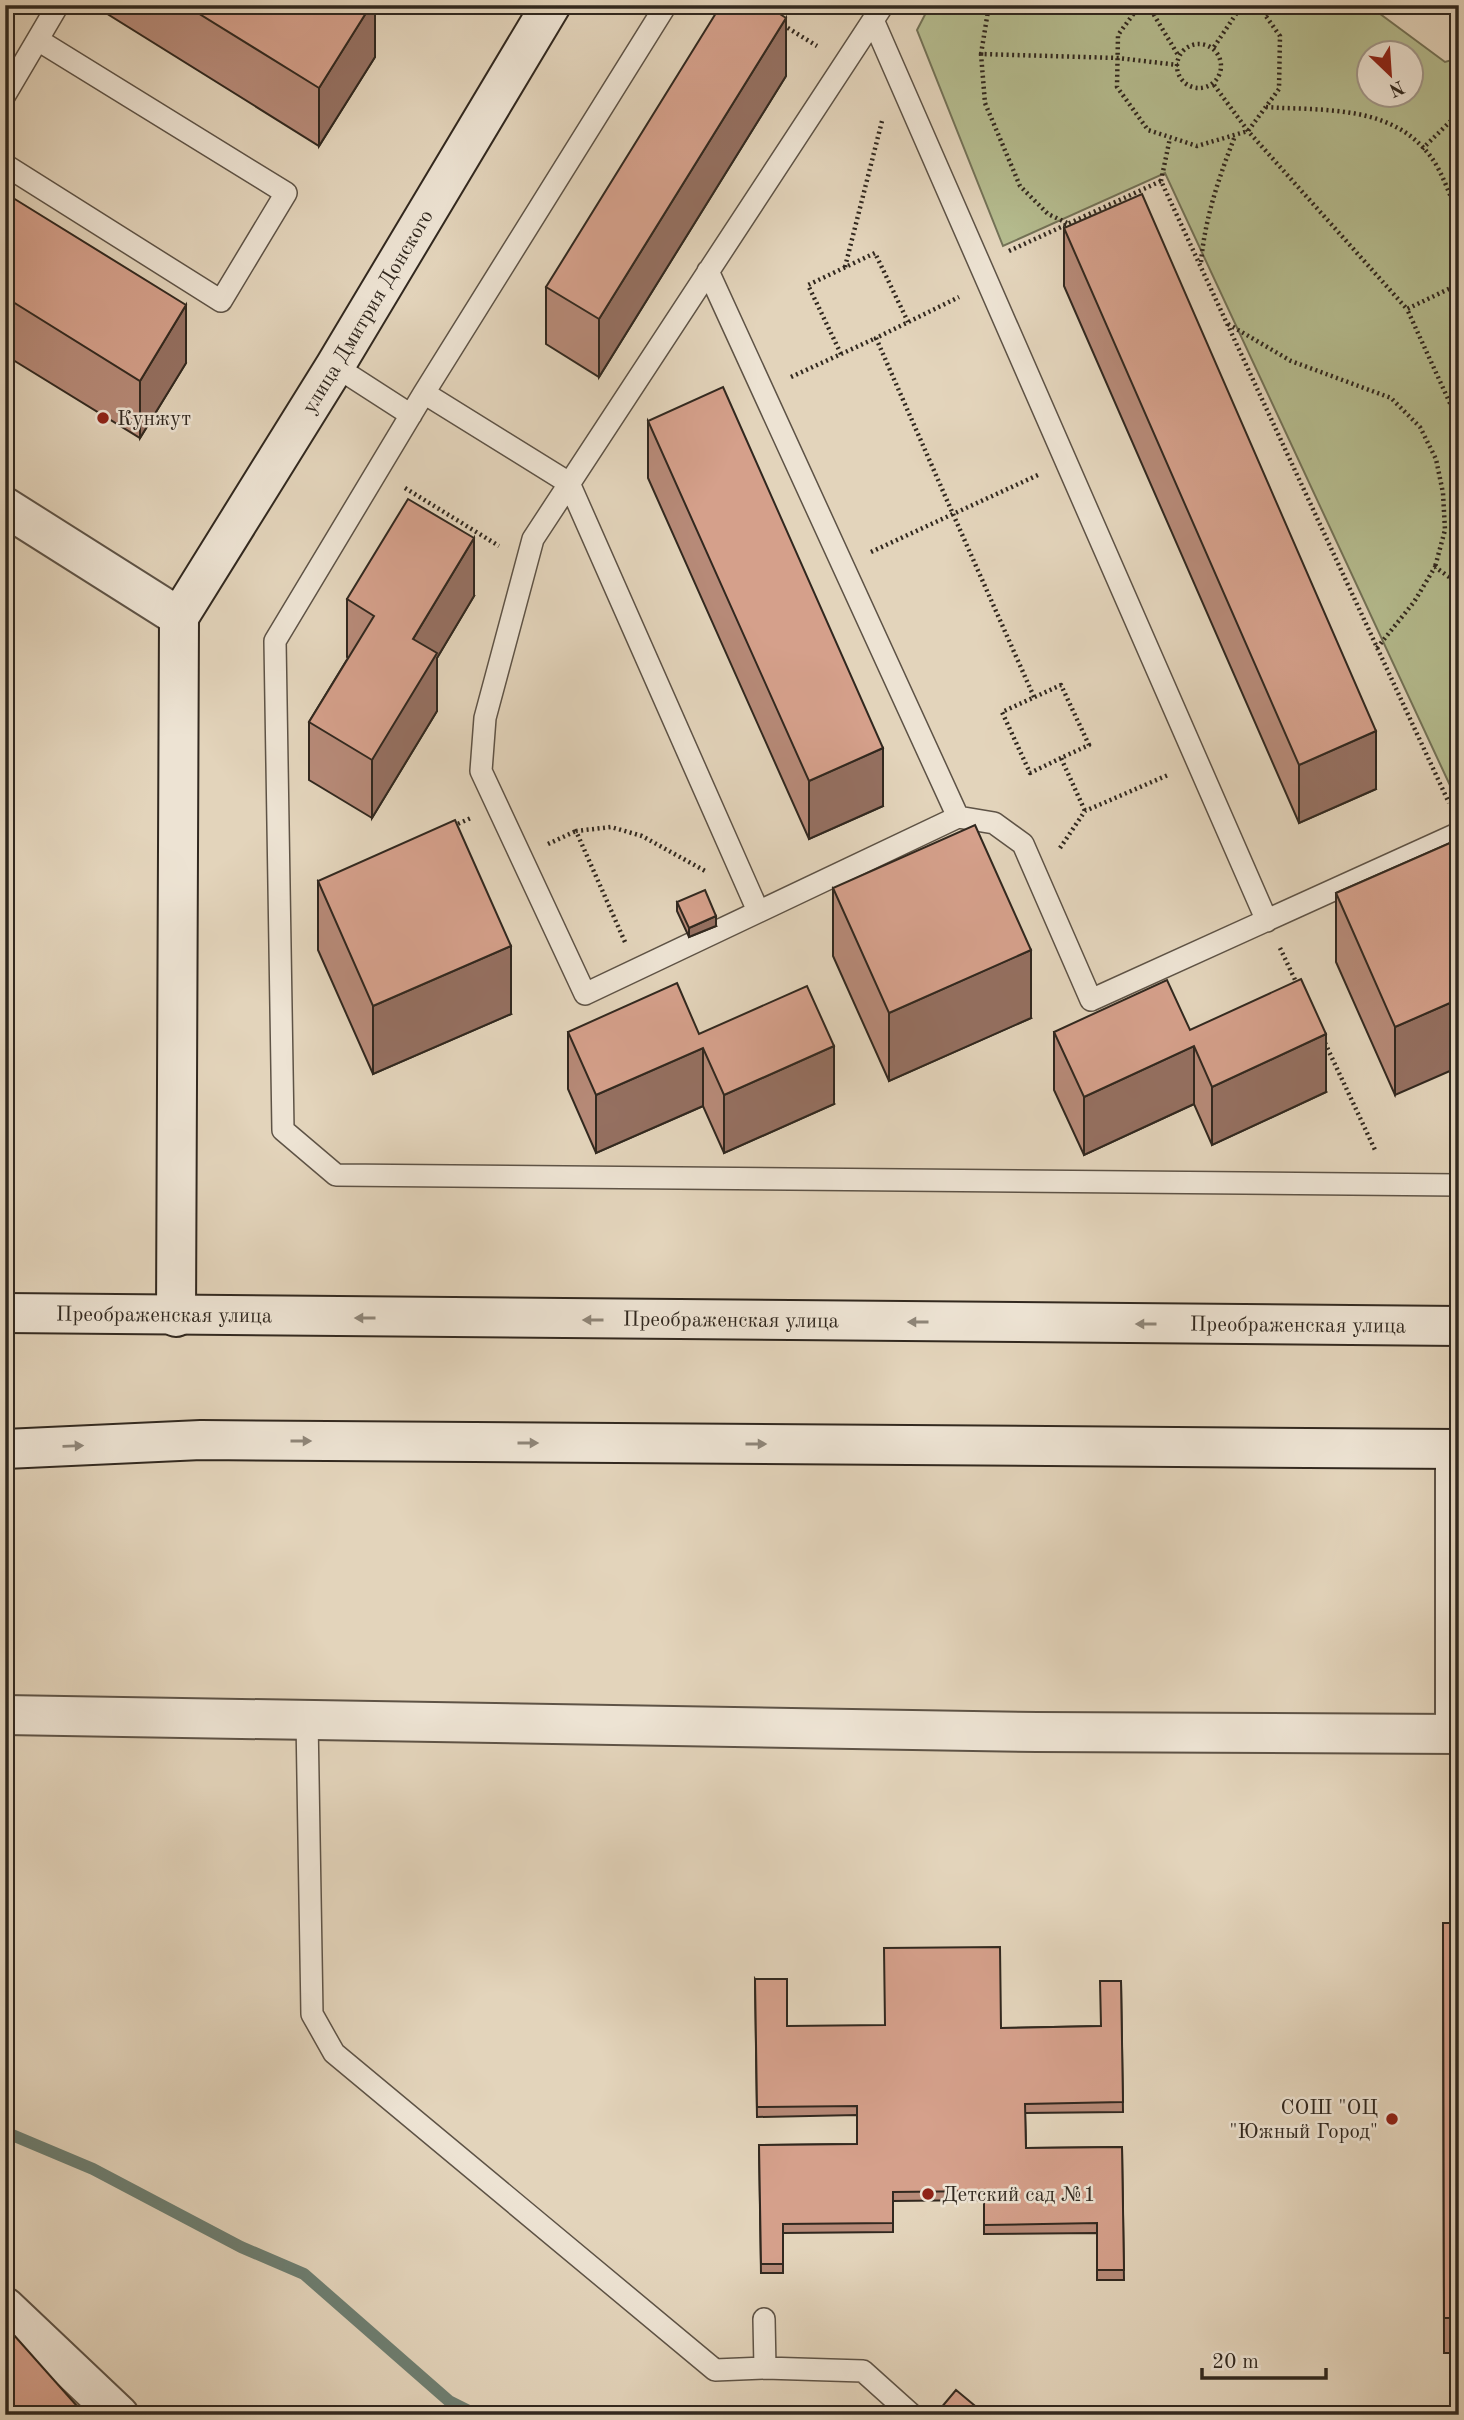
<svg xmlns="http://www.w3.org/2000/svg" width="1464" height="2420" viewBox="0 0 1464 2420" font-family="'Old Standard TT',serif">
<style>
.green{fill:#b5bc8f;stroke:#737257;stroke-width:2;fill-rule:evenodd}
.lines{fill:none;stroke-linecap:round;stroke-linejoin:round}
.stream{stroke:#6e7f72;stroke-width:12}
.lane-casing{stroke:#5e5346;stroke-width:24}
.street-casing{stroke:#5e5346;stroke-width:42}
.secondary-casing{stroke:#31281f;stroke-width:42}
.path{stroke:#31281f;stroke-width:4.5;stroke-dasharray:2 3.5;stroke-linecap:butt}
.lane{stroke:#ede3d3;stroke-width:21}
.street{stroke:#ede3d3;stroke-width:38}
.secondary{stroke:#ede3d3;stroke-width:38}
.wall{fill:#b78a78;stroke:#31281f;stroke-width:2}
.shaded-wall{fill:#957061;stroke:#31281f;stroke-width:2}
.building{fill:#d5a08b;stroke:#31281f;stroke-width:2}
.oneway{fill:#8f8679}
.poi-dot{fill:#8f2418;stroke:#ede3d3;stroke-width:2.5}
.labels{text-anchor:middle;stroke-width:5;stroke-linejoin:round;paint-order:stroke}
.street-label{font-size:21px;fill:#31281f;stroke:#ede3d3}
.poi-label{font-size:21px;fill:#31281f;stroke:#ede3d3;text-anchor:start}
</style>
<rect width="100%" height="100%" fill="#e3d4bb"/>
<filter id="stains"><feTurbulence type="fractalNoise" baseFrequency=".00286" numOctaves="4"/><feColorMatrix values="0 0 0 0 .2 0 0 0 0 .09 0 0 0 0 .02 0 0 0 .5 -.17"/></filter>
<radialGradient id="worn" r=".72"><stop offset=".6" stop-color="#630" stop-opacity="0"/><stop offset="1" stop-color="#630" stop-opacity=".3"/></radialGradient>
<!-- green -->
<path class="green" d="M 930,5 L 1368,5 L 1445,62 L 1459,58 L 1459,792 L 1454,794 L 1165,173 L 1003,246 L 917,30 ZM 1370,52 L 1412,52 L 1412,94 L 1370,94 Z"/>
<g class="lines">
<!-- stream -->
<path class="stream" d="M 5,2132 L 93,2169 L 241,2247 L 304,2274 L 449,2401 L 477,2415"/>
<!-- lane casing -->
<g class="lane-casing">
<path id="lane" d="M 666,5 L 424,393 L 275,641 L 283,1130 L 336,1175 L 1459,1185
M 883,5 L 533,539 L 485,718 L 481,771 L 585,994 L 958,817 L 994,823 L 1023,844 L 1091,1000 L 1459,833
M 873,20 L 1267,921
M 5,95 L 58,5
M 5,165 L 221,301 L 286,193 L 38,40
M 708,271 L 958,817
M 335,366 L 411,415
M 424,393 L 569,483 L 758,911
M 307,1719 L 312,2014 L 334,2053 L 715,2370 L 765,2368 L 863,2371 L 912,2415
M 764,2319 L 765,2368"/>
</g>
<!-- street casing -->
<g class="street-casing">
<path id="street" d="M 5,507 L 179,617
M 5,1715 L 1037,1732 L 1459,1734
M 1455,1734 L 1455,1449
M 5,2307 L 119,2415"/>
</g>
<!-- secondary casing -->
<g class="secondary-casing">
<g id="secondary">
<path id="s1" d="M 5,1313 L 1459,1326"/>
<path id="s2" d="M 176,1317 L 179,617 L 335,366 L 551,5"/>
<path d="M 5,1449 L 201,1440 L 1459,1449"/>
</g>
</g>
<!-- path -->
<path class="path" d="M 1140,5 L 1118,35 L 1117,87 L 1148,130 L 1197,146 L 1248,131 L 1279,89 L 1280,36 L 1258,5
M 1148,5 L 1178,55
M 1265,15 L 1271,5
M 783,25 L 817,46
M1177 66a22 22 0 1 1 44 0a22 22 0 1 1-44 0Z
M 1214,47 L 1242,5
M 981,54 L 989,5
M 1214,85 L 1248,131 L 1407,309
M 1266,107 C 1324,111 1392,104 1431,157 C 1443,173 1450,197 1459,216
M 1422,149 L 1459,113
M 1161,181 L 1170,138
M 1067,223 L 1048,214 L 1020,186 L 985,103 L 981,54 L 1118,58 L 1178,65
M 1009,251 L 1161,181 L 1449,803
M 1201,262 C 1205,218 1219,177 1235,136
M 845,267 L 882,121
M 1459,284 L 1407,309 L 1459,423
M 1228,324 L 1291,361 L 1391,398 L 1420,427 L 1436,459 L 1443,493 L 1445,530 L 1435,567
M 841,354 L 808,285 L 875,253 L 908,322
M 791,377 L 876,338
M 405,488 L 499,546
M 871,552 L 953,514 L 876,338 L 959,297
M 1459,621 C 1453,631 1452,658 1459,668
M 1377,648 L 1414,602 L 1435,567 L 1459,584
M 1034,697 L 953,514 L 1038,475
M 1061,758 L 1030,773 L 1002,712 L 1061,685 L 1089,745 L 1061,758 L 1085,811
M 453,826 L 471,818
M 548,844 L 576,831
M 1060,848 L 1085,811 L 1168,775
M 625,942 L 576,831 L 611,827 L 642,836 L 707,872
M 1280,948 L 1297,984
M 1325,1043 L 1376,1152"/>
<!-- lane -->
<use href="#lane" class="lane"/>
<!-- street -->
<use href="#street" class="street"/>
<!-- secondary -->
<use href="#secondary" class="secondary"/>
</g>
<!-- wall -->
<path class="wall" d="M 93,5 L 375,5 L 375,57 L 319,146 Z
M 786,76 L 599,377 L 546,344 L 546,287 Z
M 5,193 L 186,363 L 140,438 L 5,355 Z
M 1064,228 L 1376,789 L 1299,823 L 1064,286 Z
M 648,421 L 883,806 L 809,839 L 648,478 Z
M 474,596 L 437,658 L 437,711 L 372,818 L 309,780 L 309,722 L 348,658 L 347,657 L 347,599 Z
M 1459,839 L 1395,1095 L 1336,962 L 1336,893 Z
M 318,881 L 511,1014 L 373,1074 L 318,950 Z
M 833,888 L 1031,1018 L 889,1081 L 833,956 Z
M 677,902 L 716,926 L 689,937 L 677,911 Z
M 1190,1030 L 1326,1092 L 1212,1145 L 1194,1104 L 1084,1155 L 1054,1090 L 1054,1032 Z
M 568,1032 L 699,1034 L 834,1104 L 724,1153 L 703,1106 L 596,1153 L 568,1089 Z
M 1443,1923 L 1459,1923 L 1459,2353 L 1444,2353 Z
M 755,1979 L 787,2026 L 1001,2028 L 1101,2026 L 1121,1981 L 1123,2112 L 1025,2113 L 1026,2148 L 1122,2147 L 1124,2280 L 1097,2280 L 1097,2233 L 984,2234 L 984,2200 L 893,2201 L 893,2232 L 783,2233 L 783,2273 L 761,2273 L 759,2145 L 857,2144 L 857,2115 L 757,2117 Z"/>
<!-- shaded-wall -->
<path class="shaded-wall" d="M 371,5 L 375,5 L 375,57 L 319,146 L 319,88 Z
M 786,18 L 786,76 L 599,377 L 599,319 Z
M 186,305 L 186,363 L 140,438 L 140,381 Z
M 474,538 L 474,596 L 437,658 L 437,711 L 372,818 L 372,760 L 413,639 Z
M 1376,731 L 1376,789 L 1299,823 L 1299,765 Z
M 883,748 L 883,806 L 809,839 L 809,781 Z
M 716,916 L 716,926 L 689,937 L 689,928 Z
M 511,946 L 511,1014 L 373,1074 L 373,1006 Z
M 1031,950 L 1031,1018 L 889,1081 L 889,1013 Z
M 1459,999 L 1459,1067 L 1395,1095 L 1395,1027 Z
M 1326,1034 L 1326,1092 L 1212,1145 L 1212,1087 Z
M 834,1046 L 834,1104 L 724,1153 L 724,1095 Z
M 1194,1046 L 1194,1104 L 1084,1155 L 1084,1097 Z
M 703,1048 L 703,1106 L 596,1153 L 596,1095 Z"/>
<!-- building -->
<path class="building" d="M 185,5 L 371,5 L 319,88 Z
M 721,5 L 766,5 L 786,18 L 599,319 L 546,287 Z
M 5,193 L 186,305 L 140,381 L 5,297 Z
M 1142,194 L 1376,731 L 1299,765 L 1064,228 Z
M 723,387 L 883,748 L 809,781 L 648,421 Z
M 408,499 L 474,538 L 413,639 L 437,653 L 372,760 L 309,722 L 374,616 L 347,599 Z
M 455,820 L 511,946 L 373,1006 L 318,881 Z
M 975,825 L 1031,950 L 889,1013 L 833,888 Z
M 1459,839 L 1459,999 L 1395,1027 L 1336,893 Z
M 705,890 L 716,916 L 689,928 L 677,902 Z
M 1301,979 L 1326,1034 L 1212,1087 L 1194,1046 L 1084,1097 L 1054,1032 L 1167,980 L 1190,1030 Z
M 677,983 L 699,1034 L 807,986 L 834,1046 L 724,1095 L 703,1048 L 596,1095 L 568,1032 Z
M 1443,1923 L 1459,1923 L 1459,2318 L 1444,2318 Z
M 1000,1947 L 1001,2028 L 1101,2026 L 1100,1981 L 1121,1981 L 1123,2102 L 1025,2104 L 1026,2148 L 1122,2147 L 1124,2270 L 1097,2270 L 1097,2223 L 984,2225 L 984,2191 L 893,2192 L 893,2223 L 783,2224 L 783,2264 L 761,2264 L 759,2145 L 857,2144 L 857,2106 L 757,2107 L 755,1979 L 787,1979 L 787,2026 L 885,2025 L 884,1948 Z
M 5,2325 L 85,2415 L 5,2415 Z
M 956,2390 L 986,2415 L 935,2415 Z"/>
<!-- one-way arrows -->
<defs><path id="oneway-solid" d="M-6-.8H1V-3.2L6.5 0L1 3.2V.8H-6Z" transform="scale(1.75)"/></defs>
<g class="oneway">
<use href="#oneway-solid" transform="translate(365 1318) rotate(-180)"/>
<use href="#oneway-solid" transform="translate(593 1320) rotate(-180)"/>
<use href="#oneway-solid" transform="translate(918 1322) rotate(-180)"/>
<use href="#oneway-solid" transform="translate(1146 1324) rotate(-180)"/>
<use href="#oneway-solid" transform="translate(301 1441)"/>
<use href="#oneway-solid" transform="translate(528 1443)"/>
<use href="#oneway-solid" transform="translate(756 1444)"/>
<use href="#oneway-solid" transform="translate(73 1446) rotate(-2)"/>
</g>
<!-- markers -->
<g class="poi-dot">
<circle cx="103" cy="418" r="7"/>
<circle cx="1392" cy="2119" r="7"/>
<circle cx="928" cy="2194" r="7"/>
</g>
<g class="labels">
<!-- street labels -->
<g class="street-label">
<text dy="7" stroke="none"><textPath href="#s2" startOffset="1059">улица Дмитрия Донского</textPath></text>
<text dy="7" stroke="none"><textPath href="#s1" startOffset="159">Преображенская улица</textPath></text>
<text dy="7" stroke="none"><textPath href="#s1" startOffset="726">Преображенская улица</textPath></text>
<text dy="7" stroke="none"><textPath href="#s1" startOffset="1293">Преображенская улица</textPath></text>
</g>
<!-- poi labels -->
<g class="poi-label">
<text x="117" y="425">Кунжут</text>
<text x="1378" y="2114" text-anchor="end">СОШ "ОЦ<tspan x="1378" dy="24">"Южный Город"</tspan></text>
<text x="942" y="2201">Детский сад №1</text>
</g>
</g>
<!-- margin -->
<rect width="1464" height="2420" fill="none" stroke="#e3d4bb" stroke-width="28"/>
<rect x="7" y="7" width="1450" height="2406" fill="none" stroke="#31281f" stroke-width="3.5"/>
<rect x="14" y="14" width="1436" height="2392" fill="none" stroke="#31281f" stroke-width="2"/>
<!-- north arrow -->
<g transform="translate(1390 74) rotate(155)"><circle r="33" fill="#ede3d3" stroke="#a2988b" stroke-width="2"/>
<path d="M0-5L12 26L0 18L-12 26Z" fill="#8f2418"/>
<text y="-10" font-size="19" font-weight="bold" text-anchor="middle" fill="#31281f">N</text>
</g>
<!-- scale -->
<path d="M1202 2368v10h124v-10" fill="none" stroke="#31281f" stroke-width="3.5"/>
<text x="1212" y="2368" font-size="21" fill="#31281f" stroke="#ede3d3" stroke-width="5" paint-order="stroke">20 m</text>
<rect width="100%" height="100%" filter="url(#stains)"/>
<rect width="100%" height="100%" fill="url(#worn)"/>
</svg>
